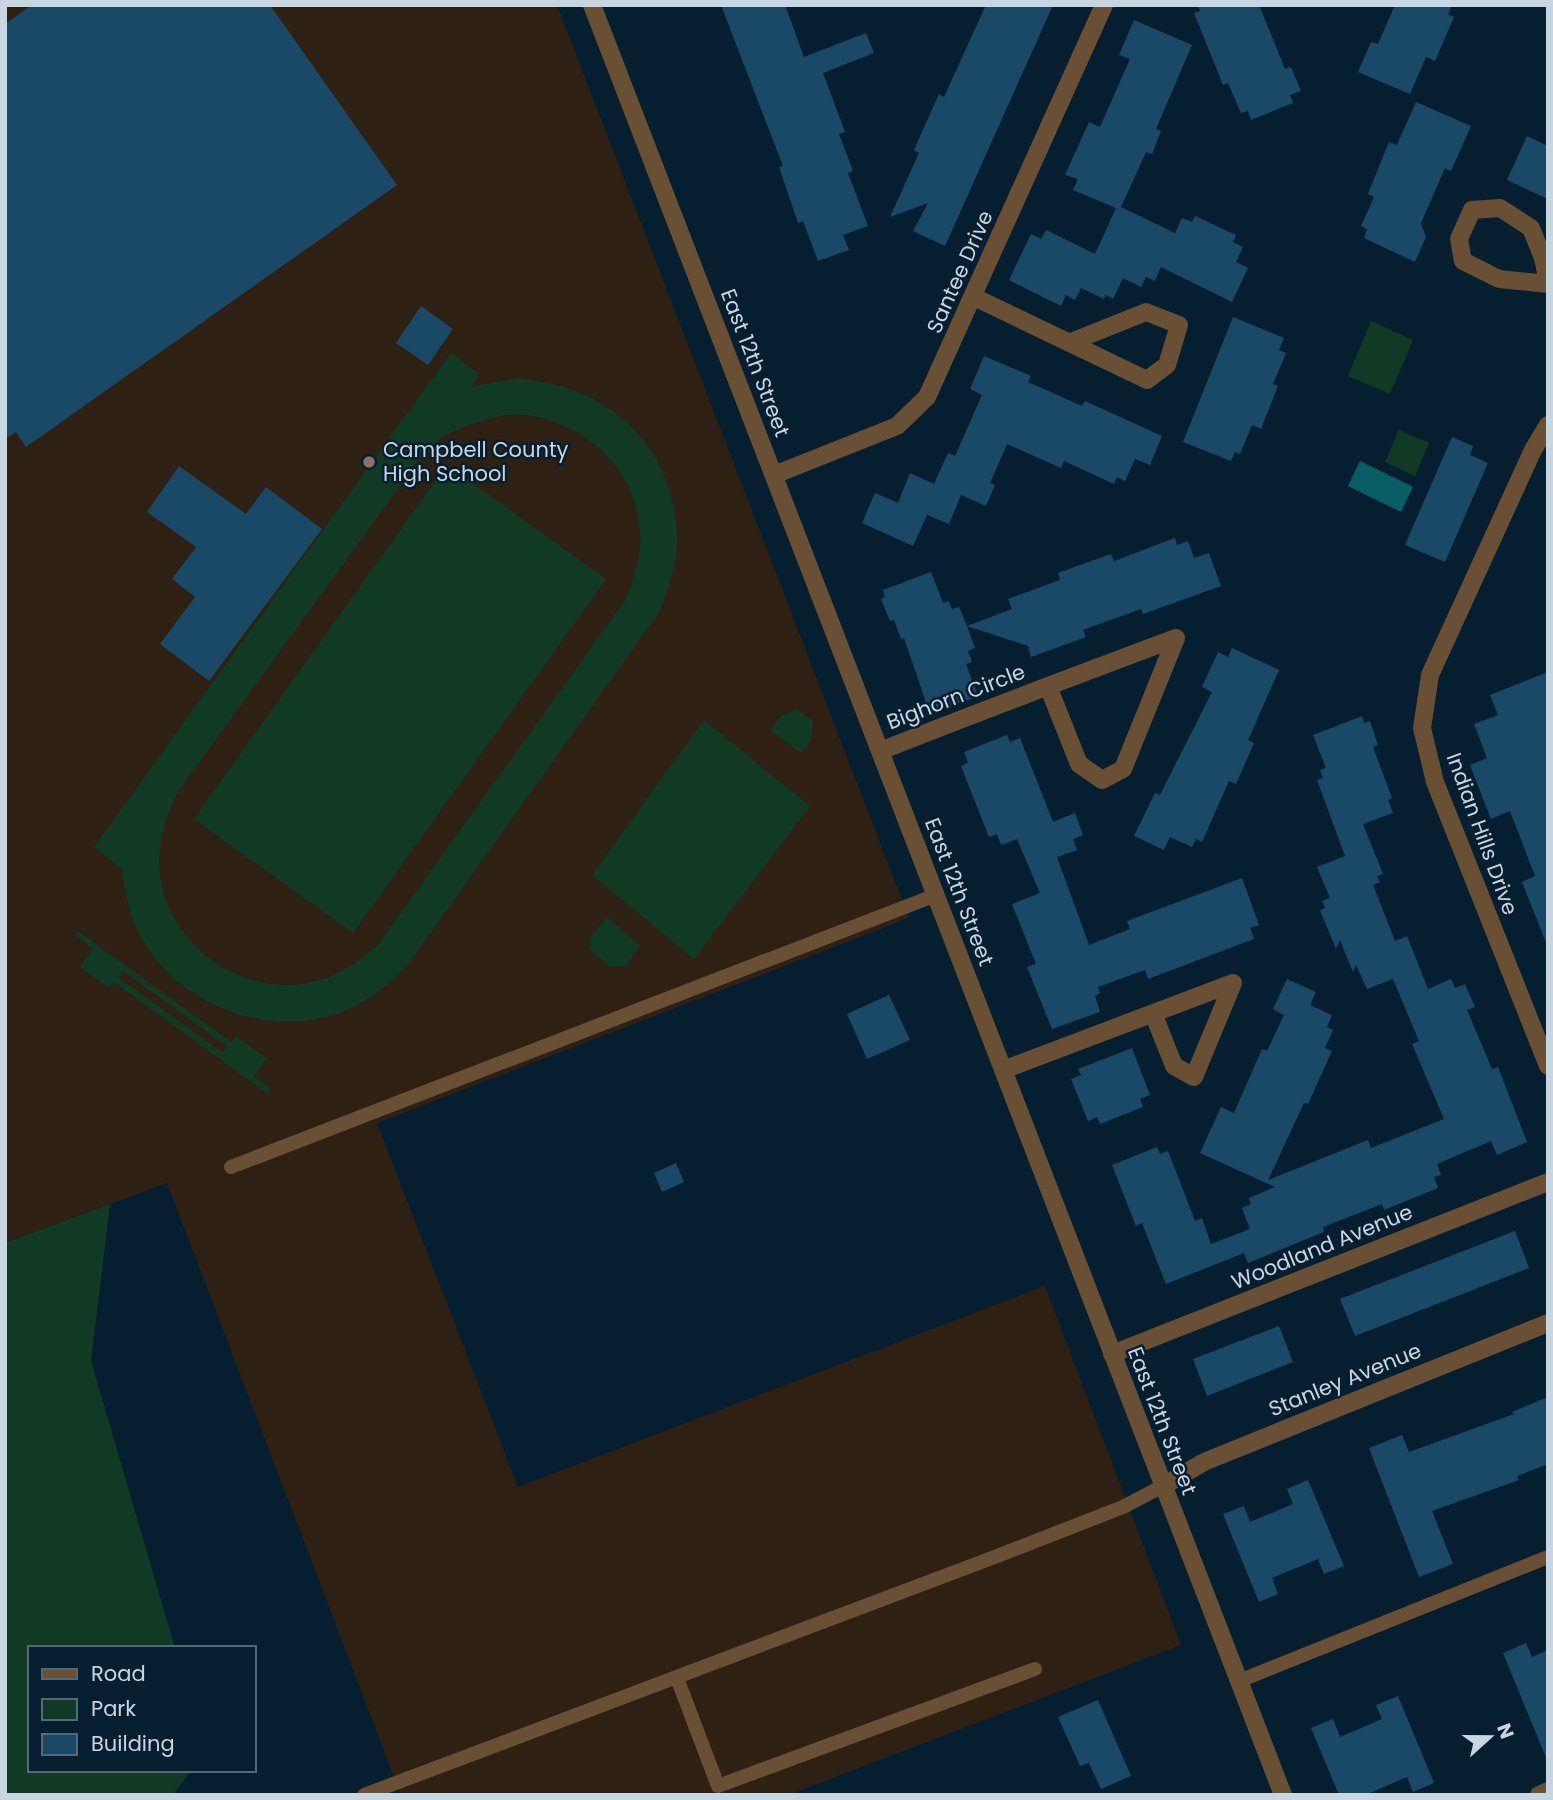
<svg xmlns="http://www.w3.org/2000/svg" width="1553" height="1800" viewBox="0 0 1553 1800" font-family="Poppins,sans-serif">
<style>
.education{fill:#2e2114}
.green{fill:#113a25;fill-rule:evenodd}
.water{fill:#095e65}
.building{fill:#1a4867}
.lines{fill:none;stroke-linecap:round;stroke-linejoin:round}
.lane{stroke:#694f33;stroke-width:14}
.street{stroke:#694f33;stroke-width:18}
.education-dot{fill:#8d6e63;stroke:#061f30;stroke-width:2.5}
.labels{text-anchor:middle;stroke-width:5;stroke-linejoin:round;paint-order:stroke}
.street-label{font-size:21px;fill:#c8d6e2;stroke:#061f30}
.poi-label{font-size:21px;fill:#c8d6e2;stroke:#061f30;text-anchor:start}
</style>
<rect width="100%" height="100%" fill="#061f30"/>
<!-- education -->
<path class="education" d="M 5,5 L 557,5 L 909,918 L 377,1123 L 518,1487 L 1045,1286 L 1181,1645 L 788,1795 L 401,1795 L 167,1183 L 5,1243 Z"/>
<!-- green -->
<path class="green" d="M 1371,321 L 1413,340 L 1390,394 L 1348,376 Z
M 451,353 L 479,374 L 471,387 C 487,384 503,380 518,379 C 532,379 547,383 560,386 C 629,405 674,463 677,534 C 679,561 669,586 660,611 L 407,966 C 384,989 359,1009 327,1017 C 253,1035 172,999 138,931 C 128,911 125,890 122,869 L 94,847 ZM 503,415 C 513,415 525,414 535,416 C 598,431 644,480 640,547 C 638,566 632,582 626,599 L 378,945 C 363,957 348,970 329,977 C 255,1006 171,953 160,876 C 156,847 166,819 177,793 L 418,461 L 443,436 L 469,425 Z
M 1399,430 L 1429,443 L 1415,476 L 1385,462 Z
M 447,465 L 606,579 L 353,933 L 194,819 Z
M 797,709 L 813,721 L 811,741 L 801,753 L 770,730 L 781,716 Z
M 704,720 L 810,806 L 694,959 L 592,875 Z
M 607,917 L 640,946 L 626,966 L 610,967 L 590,950 L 590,938 Z
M 78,931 L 231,1042 L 236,1036 L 267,1058 L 254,1076 L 271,1089 L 268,1094 L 114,982 L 109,988 L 80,967 L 93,949 L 75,935 ZM 123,971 L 227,1046 L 223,1053 L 119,978 Z
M 110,1204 L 91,1361 L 175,1648 L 30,1648 L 30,1770 L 191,1770 L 173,1795 L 5,1795 L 5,1243 Z"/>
<!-- water -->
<path class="water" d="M 1360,461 L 1413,487 L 1401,512 L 1348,486 Z"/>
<!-- building -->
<path class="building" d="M 32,5 L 270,5 L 397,185 L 26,447 L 16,432 L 5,439 L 5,24 Z
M 721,5 L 785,5 L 804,57 L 866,33 L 874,53 L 823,73 L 845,132 L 839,134 L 853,171 L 848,173 L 868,226 L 843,235 L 849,250 L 818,261 L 803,221 L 798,223 L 779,167 L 783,166 L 778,153 Z
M 986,5 L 1053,5 L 945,246 L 913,231 L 928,203 L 890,217 L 919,153 L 914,150 L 939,94 L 944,97 Z
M 1198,5 L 1259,5 L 1285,69 L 1291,67 L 1301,91 L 1290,95 L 1293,103 L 1251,120 L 1248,111 L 1241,113 L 1228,83 L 1223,85 L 1211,55 L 1194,13 L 1200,11 Z
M 1395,5 L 1452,5 L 1448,14 L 1454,17 L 1435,61 L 1426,57 L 1410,94 L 1358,72 L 1371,42 L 1378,44 Z
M 1134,20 L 1192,45 L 1156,129 L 1161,131 L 1152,154 L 1146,152 L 1121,207 L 1175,233 L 1182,218 L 1192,222 L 1195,216 L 1236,235 L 1233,242 L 1243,247 L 1236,262 L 1248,268 L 1232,302 L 1161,267 L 1155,281 L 1146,277 L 1141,287 L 1123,278 L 1113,299 L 1106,295 L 1104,299 L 1081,288 L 1075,300 L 1066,295 L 1061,306 L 1009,280 L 1031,234 L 1041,239 L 1046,230 L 1095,254 L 1116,208 L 1073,190 L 1078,179 L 1065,175 L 1089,122 L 1100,127 L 1130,59 L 1119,55 Z
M 1416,102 L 1471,126 L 1451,171 L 1445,168 L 1421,223 L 1426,237 L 1415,262 L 1364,238 L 1367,229 L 1361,226 L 1374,197 L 1368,194 L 1389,142 L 1397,145 Z
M 1527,136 L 1548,146 L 1548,199 L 1507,180 Z
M 421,306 L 453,329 L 428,365 L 396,343 Z
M 1233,317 L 1284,338 L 1279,350 L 1286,353 L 1273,384 L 1278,386 L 1261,429 L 1252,425 L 1240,454 L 1235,452 L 1231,461 L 1183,442 Z
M 984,356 L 1031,376 L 1028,382 L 1082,406 L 1085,401 L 1162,436 L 1150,465 L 1135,459 L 1125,481 L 1117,477 L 1114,484 L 1064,461 L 1061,468 L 1007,444 L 990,483 L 995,485 L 986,506 L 961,495 L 949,524 L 927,515 L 913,546 L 862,523 L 875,493 L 898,503 L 910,473 L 934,484 L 948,453 L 955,456 L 982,395 L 970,389 Z
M 1452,437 L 1473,446 L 1470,455 L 1488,463 L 1445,562 L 1405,545 Z
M 179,466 L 246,514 L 266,487 L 322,529 L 209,681 L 160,644 L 195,597 L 172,579 L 196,547 L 147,512 Z
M 1175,538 L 1177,545 L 1188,541 L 1194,558 L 1209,553 L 1221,586 L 1143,614 L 1141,609 L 1083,630 L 1086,637 L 1031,657 L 1028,646 L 967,626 L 975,648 L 968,651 L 972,662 L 966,664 L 978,696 L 930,714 L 904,638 L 901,639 L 894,620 L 890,621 L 881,599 L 885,597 L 883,590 L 931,572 L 943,603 L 949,601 L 952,609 L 959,607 L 967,626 L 1012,609 L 1008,599 L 1060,580 L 1058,573 L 1111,554 L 1114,561 Z
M 1232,648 L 1279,670 L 1248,740 L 1254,743 L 1236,784 L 1229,781 L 1202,842 L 1196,839 L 1192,847 L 1170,837 L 1164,850 L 1134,836 L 1155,793 L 1160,795 L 1212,692 L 1202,687 L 1218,652 L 1228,657 Z
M 1548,672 L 1548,944 L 1547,945 L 1522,882 L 1535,876 L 1510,811 L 1491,819 L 1470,765 L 1487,758 L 1474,724 L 1498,715 L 1490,695 Z
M 1362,716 L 1364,723 L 1370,721 L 1378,745 L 1373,747 L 1392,798 L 1388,800 L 1393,813 L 1363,824 L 1383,874 L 1377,876 L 1380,882 L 1373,885 L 1395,941 L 1407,936 L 1428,989 L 1451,979 L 1455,988 L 1465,984 L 1475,1007 L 1467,1010 L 1492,1069 L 1498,1067 L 1527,1142 L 1497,1155 L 1491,1141 L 1437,1164 L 1441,1175 L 1434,1177 L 1438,1188 L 1384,1210 L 1382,1204 L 1323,1227 L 1324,1232 L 1248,1263 L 1244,1253 L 1166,1284 L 1142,1223 L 1136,1226 L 1112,1165 L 1157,1147 L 1160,1154 L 1168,1151 L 1195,1221 L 1202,1218 L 1211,1244 L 1250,1229 L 1242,1208 L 1251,1204 L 1249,1198 L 1275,1187 L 1200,1153 L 1221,1107 L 1234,1113 L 1262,1049 L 1267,1051 L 1284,1015 L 1273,1009 L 1287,979 L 1316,992 L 1310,1005 L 1332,1015 L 1327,1027 L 1333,1030 L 1325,1048 L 1332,1051 L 1308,1104 L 1304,1103 L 1268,1180 L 1368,1140 L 1371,1148 L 1444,1119 L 1412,1044 L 1419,1041 L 1393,979 L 1367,989 L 1356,965 L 1353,972 L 1340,940 L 1336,949 L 1320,910 L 1325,908 L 1322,901 L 1330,898 L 1317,867 L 1345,856 L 1317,780 L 1323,778 L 1320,770 L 1326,768 L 1313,735 Z
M 1007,735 L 1010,742 L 1020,738 L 1053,822 L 1075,813 L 1083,835 L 1073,839 L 1077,850 L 1057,857 L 1089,945 L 1130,929 L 1127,921 L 1242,878 L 1259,925 L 1250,928 L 1254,939 L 1148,979 L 1145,970 L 1098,987 L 1100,993 L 1095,996 L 1100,1012 L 1052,1029 L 1027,967 L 1036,964 L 1012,904 L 1040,893 L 1017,839 L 1001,845 L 997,834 L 989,837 L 961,766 L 968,763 L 964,752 Z
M 889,995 L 910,1040 L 867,1059 L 847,1014 Z
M 1132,1048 L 1150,1095 L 1140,1099 L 1143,1107 L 1100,1124 L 1097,1117 L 1088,1121 L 1071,1079 L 1081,1075 L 1078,1069 Z
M 676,1163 L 684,1182 L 662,1192 L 654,1173 Z
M 1515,1231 L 1529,1268 L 1355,1336 L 1340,1299 Z
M 1279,1326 L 1293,1362 L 1207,1396 L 1193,1359 Z
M 1548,1397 L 1548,1464 L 1517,1476 L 1519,1480 L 1432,1511 L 1453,1564 L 1419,1577 L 1369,1448 L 1402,1435 L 1409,1452 L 1514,1414 L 1512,1412 Z
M 1308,1480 L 1344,1566 L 1324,1574 L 1318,1559 L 1272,1578 L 1278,1594 L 1259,1602 L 1223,1514 L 1244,1506 L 1250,1522 L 1293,1504 L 1287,1489 Z
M 1526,1643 L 1532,1657 L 1548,1650 L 1547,1760 L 1503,1653 Z
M 1398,1696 L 1434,1783 L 1413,1792 L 1407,1777 L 1365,1795 L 1339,1795 L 1311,1728 L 1333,1719 L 1340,1737 L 1382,1719 L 1376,1705 Z
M 1098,1700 L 1131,1776 L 1101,1789 L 1089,1763 L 1080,1766 L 1058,1717 Z"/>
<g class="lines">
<!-- lane -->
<path class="lane" d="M 231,1167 L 936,895
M 677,1678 L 718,1786 L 1035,1669
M 1239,1681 L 1548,1557
M 364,1795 L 992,1558 L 1123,1507 L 1163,1486"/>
<!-- street -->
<path class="street" d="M 592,5 L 1283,1795
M 1548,282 L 1543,258 L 1531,228 L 1500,208 L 1472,210 L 1459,239 L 1463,261 L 1499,279 L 1548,284
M 974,297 L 1147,380 L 1167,365 L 1179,325 L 1146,312 L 1071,342
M 1548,425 L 1533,450 L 1430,675 L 1422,728 L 1435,782 L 1548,1066
M 774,475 L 897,426 L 927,397 L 1104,5
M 880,751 C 978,712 1077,675 1176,638 L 1123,769 L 1102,780 L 1079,764 L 1048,686
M 1003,1070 L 1233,983 L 1194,1077 L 1174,1066 L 1153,1013
M 1112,1354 L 1548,1182
M 1163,1486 L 1204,1462 L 1548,1323
M 1539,1795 L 1548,1791"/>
</g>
<!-- markers -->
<circle class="education-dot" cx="369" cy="462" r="7"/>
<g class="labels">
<!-- street labels -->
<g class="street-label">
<text transform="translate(960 272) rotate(-66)" y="7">Santee Drive</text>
<text transform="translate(755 363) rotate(69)" y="7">East 12th Street</text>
<text transform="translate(956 697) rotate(-21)" y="7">Bighorn Circle</text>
<text transform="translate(1482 834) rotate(70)" y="7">Indian Hills Drive</text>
<text transform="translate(959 892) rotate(69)" y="7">East 12th Street</text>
<text transform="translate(1322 1247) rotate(-22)" y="7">Woodland Avenue</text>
<text transform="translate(1345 1380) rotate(-22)" y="7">Stanley Avenue</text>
<text transform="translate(1162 1421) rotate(69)" y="7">East 12th Street</text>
</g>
<!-- poi labels -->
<g class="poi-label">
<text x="383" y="457">Campbell County<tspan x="383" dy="24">High School</tspan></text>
</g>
</g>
<!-- border -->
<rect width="1553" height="1800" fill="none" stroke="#c8d6e2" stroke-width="14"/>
<!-- legend -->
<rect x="28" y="1646" width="228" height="126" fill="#061f30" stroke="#546877" stroke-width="2"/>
<rect x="42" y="1669" width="35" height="10" fill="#694f33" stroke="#546877" stroke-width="2"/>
<text x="91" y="1681" font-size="21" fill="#c8d6e2">Road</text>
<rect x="42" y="1699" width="35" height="21" fill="#113a25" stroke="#546877" stroke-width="2"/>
<text x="91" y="1716" font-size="21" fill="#c8d6e2">Park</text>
<rect x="42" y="1734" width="35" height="21" fill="#1a4867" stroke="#546877" stroke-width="2"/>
<text x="91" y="1751" font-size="21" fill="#c8d6e2">Building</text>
<!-- north arrow -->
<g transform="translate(1490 1737) rotate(69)" stroke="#061f30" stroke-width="5" paint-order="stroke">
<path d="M0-5L12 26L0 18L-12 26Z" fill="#c8d6e2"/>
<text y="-10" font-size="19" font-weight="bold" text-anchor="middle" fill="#c8d6e2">N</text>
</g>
</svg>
